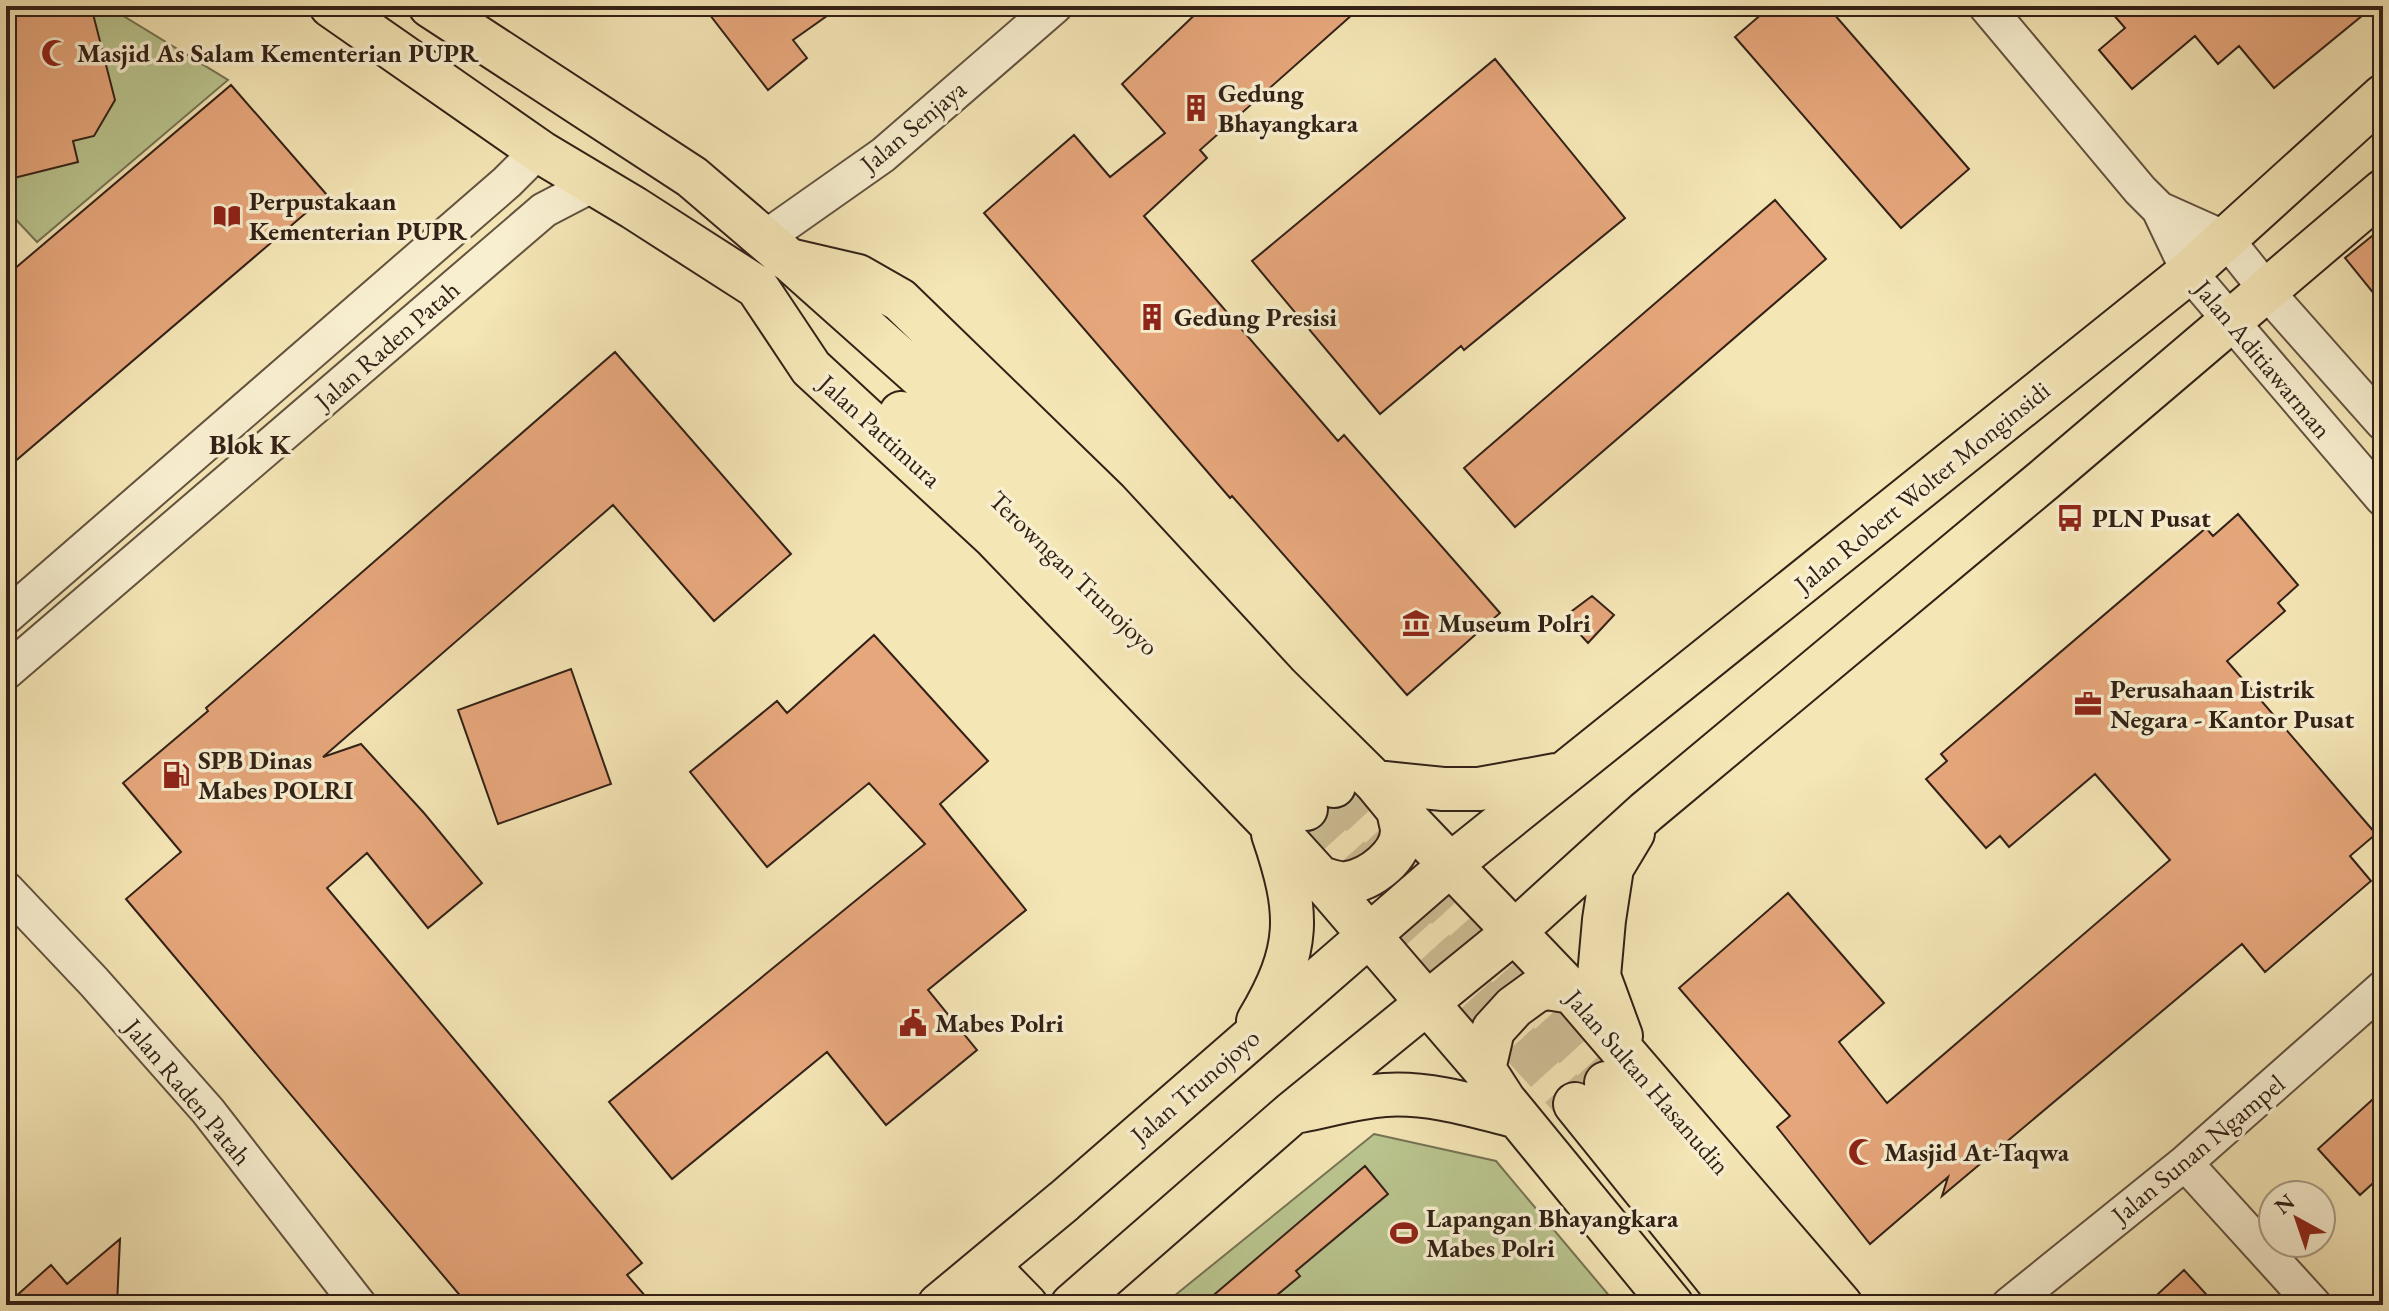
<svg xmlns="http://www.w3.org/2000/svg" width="2389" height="1311" viewBox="0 0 2389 1311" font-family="'EB Garamond',serif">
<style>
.green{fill:#bac58f;stroke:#767353;stroke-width:2}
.building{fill:#e7a77c;stroke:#322117;stroke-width:2}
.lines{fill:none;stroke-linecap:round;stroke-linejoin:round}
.major-tunnel{stroke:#cebf96;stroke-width:42;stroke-dasharray:42 21;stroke-linecap:butt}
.minor-casing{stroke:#63523f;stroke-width:38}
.major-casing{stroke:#322117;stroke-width:46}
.minor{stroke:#f8efd0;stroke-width:34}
.major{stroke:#f5e6b6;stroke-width:42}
.labels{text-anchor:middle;stroke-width:7;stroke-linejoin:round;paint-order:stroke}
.poi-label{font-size:26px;font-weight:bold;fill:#322117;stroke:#f8efd0;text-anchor:start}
.street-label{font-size:26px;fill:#322117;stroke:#f8efd0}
.neighbourhood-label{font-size:28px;font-weight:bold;fill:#322117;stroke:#f8efd0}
</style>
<rect width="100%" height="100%" fill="#f5e6b6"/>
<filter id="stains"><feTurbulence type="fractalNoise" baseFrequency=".0025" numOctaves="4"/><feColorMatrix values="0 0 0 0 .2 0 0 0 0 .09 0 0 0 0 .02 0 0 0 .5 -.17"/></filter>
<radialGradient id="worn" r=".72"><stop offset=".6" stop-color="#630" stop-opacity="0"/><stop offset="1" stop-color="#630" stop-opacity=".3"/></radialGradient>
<!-- green -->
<path class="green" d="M 6,6 L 107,6 L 228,80 L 37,242 L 6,209 Z
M 1374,1134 L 1496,1161 L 1617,1305 L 1163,1305 Z"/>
<!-- building -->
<path class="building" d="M 6,6 L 91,6 L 115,100 L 94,136 L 73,141 L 78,162 L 6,180 Z
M 703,6 L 841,6 L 793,40 L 807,58 L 768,90 Z
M 1204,6 L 1362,6 L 1200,150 L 1207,158 L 1144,216 L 1338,441 L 1344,435 L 1500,613 L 1407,695 L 1232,496 L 1230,498 L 984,213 L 1074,135 L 1110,177 L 1165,133 L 1122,84 Z
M 1771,6 L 1827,6 L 1969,169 L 1901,228 L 1735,37 Z
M 2106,6 L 2374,6 L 2274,88 L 2239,46 L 2218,64 L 2195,36 L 2132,89 L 2099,50 L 2125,28 Z
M 1495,59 L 1625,218 L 1464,350 L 1461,346 L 1380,414 L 1252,261 Z
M 231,85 L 327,195 L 6,469 L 6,276 Z
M 1775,200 L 1826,259 L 1515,527 L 1464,468 Z
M 2383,227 L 2383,305 L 2345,258 Z
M 615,352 L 791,554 L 714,621 L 613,505 L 323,757 L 361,744 L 424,813 L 482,883 L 428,928 L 367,853 L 327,888 L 642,1263 L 627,1275 L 653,1305 L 468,1305 L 126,899 L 181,852 L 123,783 L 208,711 L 206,708 Z
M 2238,514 L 2298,585 L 2278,603 L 2285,611 L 2227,661 L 2376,834 L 2350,856 L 2371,881 L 2265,972 L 2242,944 L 1942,1196 L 1948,1177 L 1870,1244 L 1777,1127 L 1790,1116 L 1679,988 L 1788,893 L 1884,1003 L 1839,1042 L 1887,1103 L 2170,860 L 2095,774 L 2009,847 L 2000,836 L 1986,848 L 1926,779 L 1947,761 L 1941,754 L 2206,528 L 2213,536 Z
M 1592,596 L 1614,615 L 1588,643 L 1564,617 Z
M 874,635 L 988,761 L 940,804 L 1026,910 L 928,990 L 977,1050 L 886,1125 L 827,1052 L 672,1179 L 609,1102 L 925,844 L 869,783 L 767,867 L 690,772 L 777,701 L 787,713 Z
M 571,669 L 611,784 L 498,824 L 458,710 Z
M 2383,1090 L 2383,1174 L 2360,1195 L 2318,1149 Z
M 1365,1166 L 1388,1194 L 1296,1271 L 1300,1276 L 1265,1305 L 1202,1305 Z
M 120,1239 L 117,1305 L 6,1305 L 51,1265 L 67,1284 Z
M 2184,1270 L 2216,1305 L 2146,1305 Z"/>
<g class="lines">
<!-- major-tunnel -->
<path class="major-tunnel" d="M 1334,786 L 1606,1083
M 1306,809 L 1575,1104"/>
<!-- minor casing -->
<g class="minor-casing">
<path id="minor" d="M 1986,6 L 2140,190 L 2159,209 L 2226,239 L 2281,308 L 2383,423
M 2159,209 L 2189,272 L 2383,499
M 765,238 L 883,155 L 1055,6
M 6,617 L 507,182 L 538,151
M 6,672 L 544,210 L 592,185
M 6,889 L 94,982 L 208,1111 L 359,1305
M 2185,1163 L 2314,1305
M 2009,1305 L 2185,1163 L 2383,988"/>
</g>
<!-- major casing -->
<g class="major-casing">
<path id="major" d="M 331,6 L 542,153 L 634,208 L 757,287 L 811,368 L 993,536 L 1270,823 L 1320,878 L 1484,1069 L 1504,1100 L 1672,1305
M 430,6 L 692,177 L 789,260 L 858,276 L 900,300 L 1107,501 L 1278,686 L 1375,782 L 1398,810 L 1572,992 L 1841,1305
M 793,263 L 1087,525 L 1334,786
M 901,413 L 1061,553 L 1306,809
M 1375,782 L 1443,789 L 1479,789 L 1556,775
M 1320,878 C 1329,880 1337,884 1346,883 C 1370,880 1403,856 1402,829 C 1401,823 1399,816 1398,810
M 1258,1021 C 1301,949 1300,913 1273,834
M 1621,1036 L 1599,976 L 1604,920 L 1612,868 L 1633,833
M 1484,1069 L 1493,1030 L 1514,1007 L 1536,991 L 1547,988 L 1572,992
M 1606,1083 L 1787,1305
M 1575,1104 L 1737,1305
M 1300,1111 C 1327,1106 1356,1097 1385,1095 C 1430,1092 1475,1106 1518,1117
M 987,1265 L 1026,1305
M 939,1305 L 1064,1201 L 1450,865 L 2189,272 L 2383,96
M 1072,1305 L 1292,1113 L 1514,932 L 1646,812 L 2045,479 L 2383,191"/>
</g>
<!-- minor -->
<use href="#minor" class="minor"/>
<!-- major -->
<use href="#major" class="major"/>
</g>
<!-- icons -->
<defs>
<g id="mosque-bare" transform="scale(2.16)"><path d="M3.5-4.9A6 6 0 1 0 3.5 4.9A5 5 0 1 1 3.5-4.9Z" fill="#8f2418" stroke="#f8efd0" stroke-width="2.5" paint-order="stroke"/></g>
<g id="building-bare" transform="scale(2.16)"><path d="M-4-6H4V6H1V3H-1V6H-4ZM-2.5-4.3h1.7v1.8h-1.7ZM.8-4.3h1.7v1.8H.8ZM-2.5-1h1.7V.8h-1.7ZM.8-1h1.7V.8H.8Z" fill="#8f2418" stroke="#f8efd0" stroke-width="2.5" paint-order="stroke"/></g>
<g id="library-bare" transform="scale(2.16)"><path d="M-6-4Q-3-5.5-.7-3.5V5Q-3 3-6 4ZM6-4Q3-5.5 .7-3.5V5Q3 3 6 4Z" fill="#8f2418" stroke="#f8efd0" stroke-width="2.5" paint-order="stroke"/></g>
<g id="bus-bare" transform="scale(2.16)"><path d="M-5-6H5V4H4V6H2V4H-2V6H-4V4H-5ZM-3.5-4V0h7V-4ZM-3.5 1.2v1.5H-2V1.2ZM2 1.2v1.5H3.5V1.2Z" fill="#8f2418" stroke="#f8efd0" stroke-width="2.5" paint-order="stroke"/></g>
<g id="museum-bare" transform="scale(2.16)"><path d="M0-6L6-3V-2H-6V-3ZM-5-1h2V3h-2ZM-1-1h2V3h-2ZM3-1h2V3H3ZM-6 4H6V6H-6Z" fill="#8f2418" stroke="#f8efd0" stroke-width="2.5" paint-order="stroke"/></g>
<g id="office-bare" transform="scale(2.16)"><path d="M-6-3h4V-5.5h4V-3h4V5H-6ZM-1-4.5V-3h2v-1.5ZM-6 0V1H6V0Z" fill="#8f2418" stroke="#f8efd0" stroke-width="2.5" paint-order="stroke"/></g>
<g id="fuel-bare" transform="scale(2.16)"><path d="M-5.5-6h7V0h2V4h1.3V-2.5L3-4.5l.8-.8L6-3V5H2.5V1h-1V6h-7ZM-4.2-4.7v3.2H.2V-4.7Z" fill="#8f2418" stroke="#f8efd0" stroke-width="2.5" paint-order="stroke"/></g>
<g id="civic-bare" transform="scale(2.16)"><path d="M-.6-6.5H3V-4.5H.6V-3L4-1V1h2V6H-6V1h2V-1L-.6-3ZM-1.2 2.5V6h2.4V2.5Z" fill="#8f2418" stroke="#f8efd0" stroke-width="2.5" paint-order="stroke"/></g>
<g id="stadium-bare" transform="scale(2.16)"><path d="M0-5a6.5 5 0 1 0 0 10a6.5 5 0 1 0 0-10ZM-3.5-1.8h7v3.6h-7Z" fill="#8f2418" stroke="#f8efd0" stroke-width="2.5" paint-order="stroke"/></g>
</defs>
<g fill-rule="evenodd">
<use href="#mosque-bare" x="55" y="53"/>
<use href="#building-bare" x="1196" y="108"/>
<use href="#library-bare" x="227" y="216"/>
<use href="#building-bare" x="1152" y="317"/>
<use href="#bus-bare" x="2070" y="518"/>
<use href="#museum-bare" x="1416" y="623"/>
<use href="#office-bare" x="2088" y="704"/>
<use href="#fuel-bare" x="176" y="775"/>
<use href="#civic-bare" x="913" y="1023"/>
<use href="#mosque-bare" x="1862" y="1152"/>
<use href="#stadium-bare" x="1404" y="1233"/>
</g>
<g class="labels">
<!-- poi labels -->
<g class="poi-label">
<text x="77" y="62">Masjid As Salam Kementerian PUPR</text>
<text x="1218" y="102">Gedung<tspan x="1218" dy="30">Bhayangkara</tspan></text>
<text x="249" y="210">Perpustakaan<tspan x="249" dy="30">Kementerian PUPR</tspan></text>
<text x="1174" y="326">Gedung Presisi</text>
<text x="2092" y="527">PLN Pusat</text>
<text x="1438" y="632">Museum Polri</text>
<text x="2110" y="698">Perusahaan Listrik<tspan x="2110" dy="30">Negara - Kantor Pusat</tspan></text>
<text x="198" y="769">SPB Dinas<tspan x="198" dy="30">Mabes POLRI</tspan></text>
<text x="935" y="1032">Mabes Polri</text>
<text x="1884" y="1161">Masjid At-Taqwa</text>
<text x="1426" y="1227">Lapangan Bhayangkara<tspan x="1426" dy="30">Mabes Polri</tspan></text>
</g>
<!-- street labels -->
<g class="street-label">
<text transform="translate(913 126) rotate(-40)" y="9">Jalan Senjaya</text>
<text transform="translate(387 345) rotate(-41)" y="9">Jalan Raden Patah</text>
<text transform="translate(2263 359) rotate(50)" y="9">Jalan Aditiawarman</text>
<text transform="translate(880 431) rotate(42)" y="9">Jalan Pattimura</text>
<text transform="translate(1922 487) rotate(-39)" y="9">Jalan Robert Wolter Monginsidi</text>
<text transform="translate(1074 573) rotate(44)" y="9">Terowngan Trunojoyo</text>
<text transform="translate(1648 1082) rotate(49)" y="9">Jalan Sultan Hasanudin</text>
<text transform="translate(1195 1086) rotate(-41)" y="9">Jalan Trunojoyo</text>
<text transform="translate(188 1092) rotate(50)" y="9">Jalan Raden Patah</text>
<text transform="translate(2198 1149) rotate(-40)" y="9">Jalan Sunan Ngampel</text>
</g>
<!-- neighbourhood labels -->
<g class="neighbourhood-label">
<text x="250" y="454">Blok K</text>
</g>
</g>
<!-- margin -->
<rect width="2389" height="1311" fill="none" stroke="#f5e6b6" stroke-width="32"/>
<rect x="8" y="8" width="2373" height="1295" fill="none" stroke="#322117" stroke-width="4"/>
<rect x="16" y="16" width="2357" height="1279" fill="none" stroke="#322117" stroke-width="2"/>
<!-- north arrow -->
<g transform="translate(2297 1219) rotate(320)"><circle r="38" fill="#f8efd0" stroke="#a99d86" stroke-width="2"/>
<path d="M0-6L14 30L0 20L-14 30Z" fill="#8f2418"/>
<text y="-12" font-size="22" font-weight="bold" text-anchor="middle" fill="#322117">N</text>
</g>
<rect width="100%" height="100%" filter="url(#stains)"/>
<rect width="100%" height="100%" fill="url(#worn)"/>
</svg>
